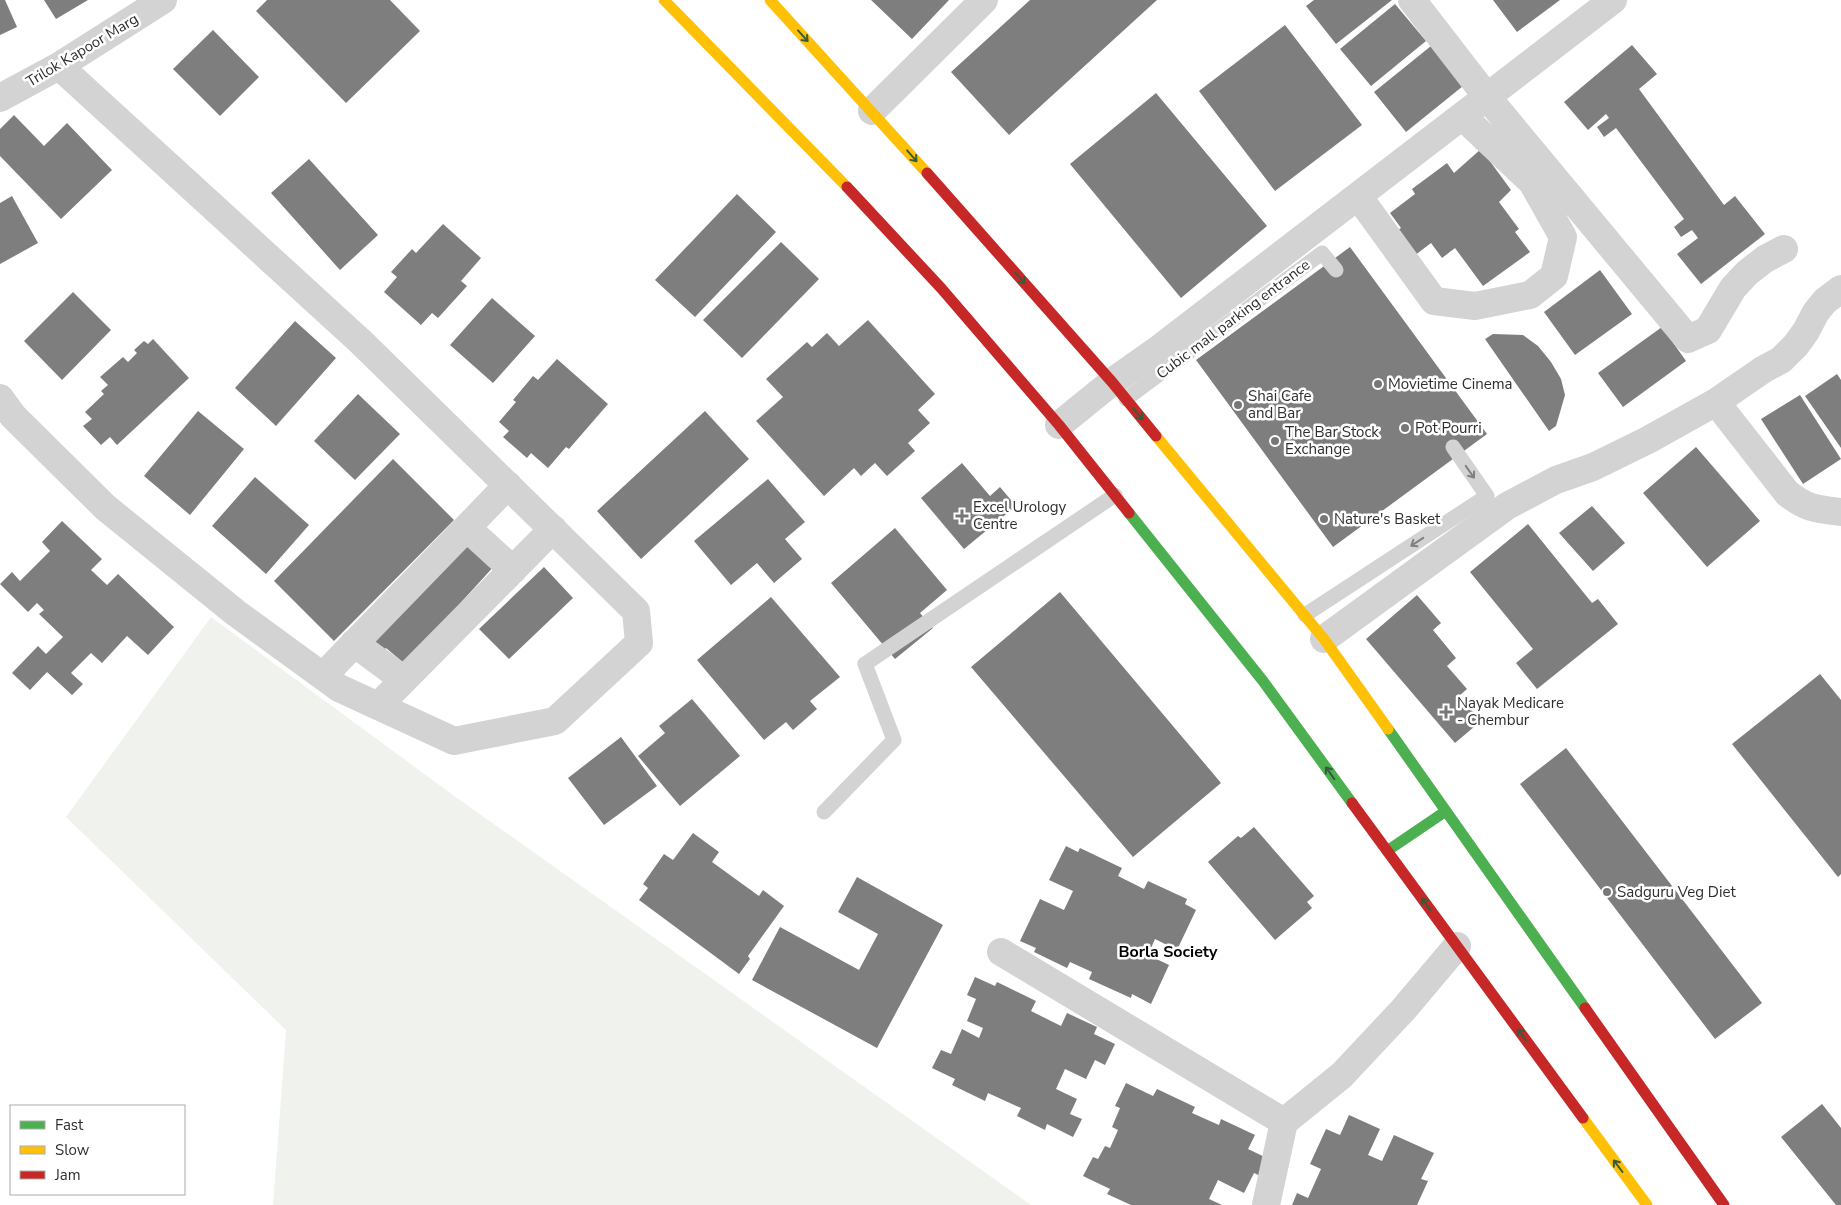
<svg xmlns="http://www.w3.org/2000/svg" width="1841" height="1205" viewBox="0 0 1841 1205" font-family="'Nunito Sans',sans-serif">
<style>
.green{fill:#f0f3ed}
.building{fill:#7e7e7e}
.lines{fill:none;stroke-linecap:round;stroke-linejoin:round}
.lane{stroke:#d3d3d3;stroke-width:15}
.street{stroke:#d3d3d3;stroke-width:28}
.fast{stroke:#4caf50;stroke-width:11}
.slow{stroke:#ffc107;stroke-width:11}
.jam{stroke:#c62828;stroke-width:11}
.oneway{stroke:#385b3a}
.oneway2{stroke:#808080}
.poi-dot{fill:#777;stroke:#fff;stroke-width:2}
.labels{text-anchor:middle;stroke-width:5;stroke-linejoin:round;paint-order:stroke}
.street-label{font-size:15px;fill:#2e2e2e;stroke:#fff}
.poi-label{font-size:15px;fill:#2e2e2e;stroke:#fff;text-anchor:start}
.neighbourhood-label{font-size:16px;font-weight:bold;fill:#000;stroke:#fff}
</style>
<rect width="100%" height="100%" fill="#fff"/>
<!-- green -->
<path class="green" d="M 211,617 L 453,795 L 1031,1205 L 273,1205 L 286,1030 L 66,817 Z"/>
<!-- building -->
<path class="building" d="M 0,0 L 5,0 L 17,27 L 0,35 Z
M 44,0 L 88,0 L 56,19 Z
M 267,0 L 390,0 L 420,31 L 346,103 L 256,11 Z
M 871,0 L 949,0 L 912,39 Z
M 1030,0 L 1157,0 L 1009,135 L 951,72 Z
M 1314,0 L 1392,0 L 1336,44 L 1306,6 Z
M 1493,0 L 1560,0 L 1517,32 Z
M 1395,4 L 1426,41 L 1371,86 L 1340,49 Z
M 1285,25 L 1362,125 L 1275,191 L 1199,91 Z
M 213,30 L 259,77 L 220,116 L 173,69 Z
M 1632,45 L 1657,74 L 1639,89 L 1724,205 L 1735,196 L 1765,234 L 1701,284 L 1677,254 L 1698,238 L 1692,230 L 1681,237 L 1674,227 L 1684,219 L 1616,128 L 1604,137 L 1597,127 L 1609,118 L 1606,114 L 1588,130 L 1564,102 Z
M 1431,46 L 1463,86 L 1406,132 L 1374,92 Z
M 1156,93 L 1267,226 L 1181,298 L 1070,164 Z
M 14,115 L 44,146 L 67,123 L 112,170 L 61,219 L 0,156 L 0,129 Z
M 1481,149 L 1511,190 L 1499,202 L 1519,229 L 1515,232 L 1530,252 L 1483,286 L 1455,248 L 1442,258 L 1431,243 L 1414,256 L 1396,231 L 1401,228 L 1390,213 L 1415,194 L 1412,189 L 1447,163 L 1454,173 Z
M 309,159 L 378,235 L 340,270 L 271,193 Z
M 737,194 L 776,232 L 695,317 L 655,280 Z
M 12,196 L 38,243 L 0,264 L 0,203 Z
M 443,224 L 481,258 L 461,281 L 467,286 L 438,318 L 432,313 L 421,325 L 384,292 L 397,277 L 391,272 L 412,249 L 416,253 Z
M 781,242 L 819,279 L 742,358 L 703,320 Z
M 1350,247 L 1487,434 L 1333,547 L 1196,360 Z
M 1600,270 L 1632,314 L 1575,355 L 1544,312 Z
M 73,292 L 111,330 L 62,380 L 24,341 Z
M 492,298 L 535,336 L 493,383 L 450,345 Z
M 868,320 L 935,394 L 918,410 L 930,423 L 908,443 L 915,451 L 887,476 L 875,463 L 861,476 L 854,468 L 824,496 L 756,421 L 783,397 L 766,379 L 807,342 L 812,347 L 827,333 L 839,346 Z
M 295,321 L 336,358 L 276,426 L 235,388 Z
M 1662,327 L 1686,361 L 1623,407 L 1598,373 Z
M 1493,334 L 1523,335 L 1538,346 L 1551,362 L 1561,379 L 1565,395 L 1556,426 L 1549,431 L 1485,339 Z
M 153,339 L 189,378 L 117,445 L 110,437 L 101,445 L 83,426 L 92,419 L 85,412 L 104,394 L 101,391 L 108,385 L 100,377 L 123,357 L 128,362 L 137,353 L 134,350 L 144,341 L 148,344 Z
M 557,359 L 608,404 L 569,449 L 566,447 L 548,468 L 531,453 L 527,458 L 503,437 L 509,431 L 499,422 L 516,402 L 513,400 L 533,376 L 538,380 Z
M 1837,374 L 1841,380 L 1841,448 L 1805,396 Z
M 358,394 L 400,434 L 355,480 L 314,441 Z
M 1800,395 L 1841,459 L 1803,484 L 1761,419 Z
M 198,411 L 244,449 L 190,515 L 144,476 Z
M 705,411 L 749,459 L 641,559 L 597,511 Z
M 1696,447 L 1760,521 L 1707,567 L 1643,493 Z
M 393,459 L 454,520 L 334,641 L 274,581 Z
M 962,463 L 990,496 L 1000,487 L 1016,506 L 964,549 L 921,498 Z
M 255,477 L 309,525 L 266,574 L 212,526 Z
M 768,479 L 805,522 L 785,539 L 802,559 L 774,583 L 757,563 L 731,585 L 694,541 Z
M 1592,506 L 1625,543 L 1593,571 L 1559,533 Z
M 62,521 L 102,559 L 91,570 L 107,585 L 118,574 L 174,627 L 148,655 L 127,636 L 102,663 L 91,653 L 71,673 L 83,684 L 72,695 L 47,672 L 30,690 L 12,673 L 38,646 L 46,654 L 63,637 L 39,614 L 44,610 L 37,603 L 28,612 L 0,584 L 12,572 L 20,581 L 50,551 L 42,542 Z
M 1528,524 L 1592,603 L 1598,599 L 1618,624 L 1537,689 L 1516,663 L 1533,649 L 1470,572 Z
M 895,528 L 947,590 L 920,613 L 933,628 L 895,659 L 831,583 Z
M 468,535 L 496,564 L 405,664 L 386,648 L 376,658 L 360,644 Z
M 544,567 L 573,598 L 509,659 L 479,629 Z
M 1060,592 L 1221,783 L 1133,857 L 971,667 Z
M 1417,595 L 1441,623 L 1433,630 L 1456,658 L 1447,666 L 1467,689 L 1459,696 L 1481,721 L 1455,743 L 1366,639 Z
M 771,597 L 840,677 L 810,701 L 817,709 L 793,730 L 786,722 L 764,740 L 697,660 Z
M 1820,674 L 1841,700 L 1841,874 L 1838,877 L 1732,744 Z
M 692,699 L 740,756 L 680,806 L 638,756 L 665,733 L 659,726 Z
M 621,737 L 657,786 L 604,825 L 568,778 Z
M 1566,748 L 1762,1003 L 1715,1039 L 1520,784 Z
M 1254,827 L 1314,896 L 1307,902 L 1312,908 L 1275,940 L 1208,862 L 1238,836 L 1241,838 Z
M 693,833 L 719,852 L 712,862 L 759,896 L 763,890 L 784,906 L 748,956 L 750,959 L 739,974 L 639,900 L 648,888 L 643,884 L 664,854 L 673,860 Z
M 1066,846 L 1078,852 L 1080,848 L 1122,868 L 1118,876 L 1144,889 L 1148,881 L 1187,899 L 1185,904 L 1196,910 L 1177,950 L 1155,939 L 1148,955 L 1169,965 L 1151,1004 L 1132,994 L 1131,998 L 1089,979 L 1092,972 L 1070,962 L 1067,968 L 1034,952 L 1036,948 L 1020,941 L 1040,899 L 1064,910 L 1073,891 L 1049,880 Z
M 857,877 L 943,925 L 877,1048 L 752,980 L 780,927 L 859,970 L 878,934 L 838,912 Z
M 975,977 L 995,986 L 997,982 L 1036,1001 L 1031,1011 L 1061,1026 L 1067,1013 L 1097,1027 L 1094,1034 L 1115,1044 L 1105,1065 L 1095,1060 L 1086,1079 L 1065,1069 L 1056,1089 L 1077,1099 L 1070,1114 L 1082,1119 L 1073,1137 L 1047,1124 L 1045,1130 L 1017,1116 L 1021,1108 L 988,1093 L 985,1101 L 952,1085 L 955,1079 L 932,1068 L 941,1050 L 951,1054 L 962,1029 L 979,1038 L 983,1028 L 967,1021 L 976,999 L 967,995 Z
M 1126,1083 L 1153,1096 L 1157,1089 L 1195,1107 L 1192,1113 L 1219,1125 L 1221,1119 L 1255,1135 L 1248,1149 L 1273,1161 L 1265,1178 L 1254,1173 L 1244,1193 L 1218,1180 L 1209,1199 L 1222,1205 L 1131,1205 L 1107,1194 L 1110,1189 L 1083,1176 L 1093,1157 L 1098,1159 L 1105,1146 L 1110,1148 L 1118,1130 L 1112,1127 L 1120,1108 L 1115,1106 Z
M 1822,1104 L 1841,1128 L 1841,1205 L 1836,1205 L 1781,1137 Z
M 1349,1115 L 1380,1129 L 1368,1155 L 1382,1161 L 1394,1135 L 1434,1153 L 1421,1179 L 1428,1181 L 1417,1205 L 1292,1205 L 1297,1193 L 1308,1198 L 1321,1169 L 1310,1164 L 1326,1129 L 1340,1135 Z"/>
<g class="lines">
<!-- lane -->
<path class="lane" d="M 1126,399 L 1322,253 L 1336,270
M 1305,615 L 1487,496 L 1453,447
M 824,812 L 894,740 L 865,664 L 1115,495"/>
<!-- street -->
<path class="street" d="M 1412,0 L 1487,97 L 1688,339 L 1708,330 L 1733,288 L 1747,273 L 1765,259 L 1784,249
M 0,98 L 59,66 L 163,0
M 872,111 L 984,0
M 1358,196 L 1434,301 L 1475,306 L 1530,295 L 1554,276 L 1563,237 L 1532,182 L 1462,116
M 0,398 L 13,416 L 105,507 L 236,613 L 339,688 L 454,741 L 555,721 L 639,643 L 636,611 L 361,342 L 59,66
M 1716,402 L 1787,493 C 1807,509 1816,509 1841,512
M 1059,425 L 1112,382 L 1156,351 L 1613,0
M 467,528 L 513,570
M 1324,639 L 1507,506 L 1556,480 L 1593,467 L 1648,440 L 1716,402 L 1764,369 L 1781,360 L 1796,345 L 1806,331 L 1816,312 L 1825,301 L 1841,289
M 354,643 L 404,680
M 323,676 L 508,485
M 378,706 L 553,529
M 1001,952 L 1284,1122 L 1342,1075 L 1403,1010 L 1457,946
M 1266,1205 L 1284,1122"/>
<!-- fast -->
<path class="fast" d="M 1129,513 L 1263,681 L 1352,803
M 1388,729 L 1585,1008
M 1387,851 L 1446,811"/>
<!-- slow -->
<path class="slow" d="M 664,0 L 847,187
M 770,0 L 927,173
M 1156,436 L 1324,639 L 1388,729
M 1583,1118 L 1647,1205"/>
<!-- jam -->
<path class="jam" d="M 927,173 L 1112,382 L 1156,436
M 847,187 L 941,288 L 1059,425 L 1129,513
M 1352,803 L 1583,1118
M 1585,1008 L 1724,1205"/>
</g>
<!-- one-way arrows -->
<defs><path id="oneway-shaft" d="M-6 0H5M1.5-3L5.5 0L1.5 3" fill="none" stroke-width="1.6" stroke-linecap="round" stroke-linejoin="round" transform="scale(1.25)"/></defs>
<g class="oneway">
<use href="#oneway-shaft" transform="translate(803 36) rotate(48)"/>
<use href="#oneway-shaft" transform="translate(912 156) rotate(49)"/>
<use href="#oneway-shaft" transform="translate(1020 278) rotate(48)"/>
<use href="#oneway-shaft" transform="translate(1138 414) rotate(50)"/>
<use href="#oneway-shaft" transform="translate(1330 773) rotate(-126)"/>
<use href="#oneway-shaft" transform="translate(1426 904) rotate(-126)"/>
<use href="#oneway-shaft" transform="translate(1522 1035) rotate(-126)"/>
<use href="#oneway-shaft" transform="translate(1618 1166) rotate(-127)"/>
</g>
<g class="oneway2">
<use href="#oneway-shaft" transform="translate(1470 472) rotate(55)"/>
<use href="#oneway-shaft" transform="translate(1417 542) rotate(147)"/>
</g>
<!-- markers -->
<g class="poi-dot">
<circle cx="1378" cy="384" r="5"/>
<circle cx="1238" cy="405" r="5"/>
<circle cx="1405" cy="428" r="5"/>
<circle cx="1275" cy="441" r="5"/>
<path d="M959.5 508.5h5v5h5v5h-5v5h-5v-5h-5v-5h5z"/>
<circle cx="1324" cy="519" r="5"/>
<path d="M1443.5 704.5h5v5h5v5h-5v5h-5v-5h-5v-5h5z"/>
<circle cx="1607" cy="892" r="5"/>
</g>
<g class="labels">
<!-- street labels -->
<g class="street-label">
<text transform="translate(82 50) rotate(-31)" y="5">Trilok Kapoor Marg</text>
<text transform="translate(1233 319) rotate(-37)" y="5">Cubic mall parking entrance</text>
</g>
<!-- poi labels -->
<g class="poi-label">
<text x="1388" y="389">Movietime Cinema</text>
<text x="1248" y="401">Shai Cafe<tspan x="1248" dy="17">and Bar</tspan></text>
<text x="1415" y="433">Pot Pourri</text>
<text x="1285" y="437">The Bar Stock<tspan x="1285" dy="17">Exchange</tspan></text>
<text x="973" y="512">Excel Urology<tspan x="973" dy="17">Centre</tspan></text>
<text x="1334" y="524">Nature's Basket</text>
<text x="1457" y="708">Nayak Medicare<tspan x="1457" dy="17">- Chembur</tspan></text>
<text x="1617" y="897">Sadguru Veg Diet</text>
</g>
<!-- neighbourhood labels -->
<g class="neighbourhood-label">
<text x="1168" y="957">Borla Society</text>
</g>
</g>
<!-- legend -->
<rect x="10" y="1105" width="175" height="90" fill="#ffffff" stroke="#ababab"/>
<rect x="20" y="1121" width="25" height="8" fill="#4caf50" stroke="#ababab"/>
<text x="55" y="1130" font-size="15" fill="#2e2e2e">Fast</text>
<rect x="20" y="1146" width="25" height="8" fill="#ffc107" stroke="#ababab"/>
<text x="55" y="1155" font-size="15" fill="#2e2e2e">Slow</text>
<rect x="20" y="1171" width="25" height="8" fill="#c62828" stroke="#ababab"/>
<text x="55" y="1180" font-size="15" fill="#2e2e2e">Jam</text>
</svg>
